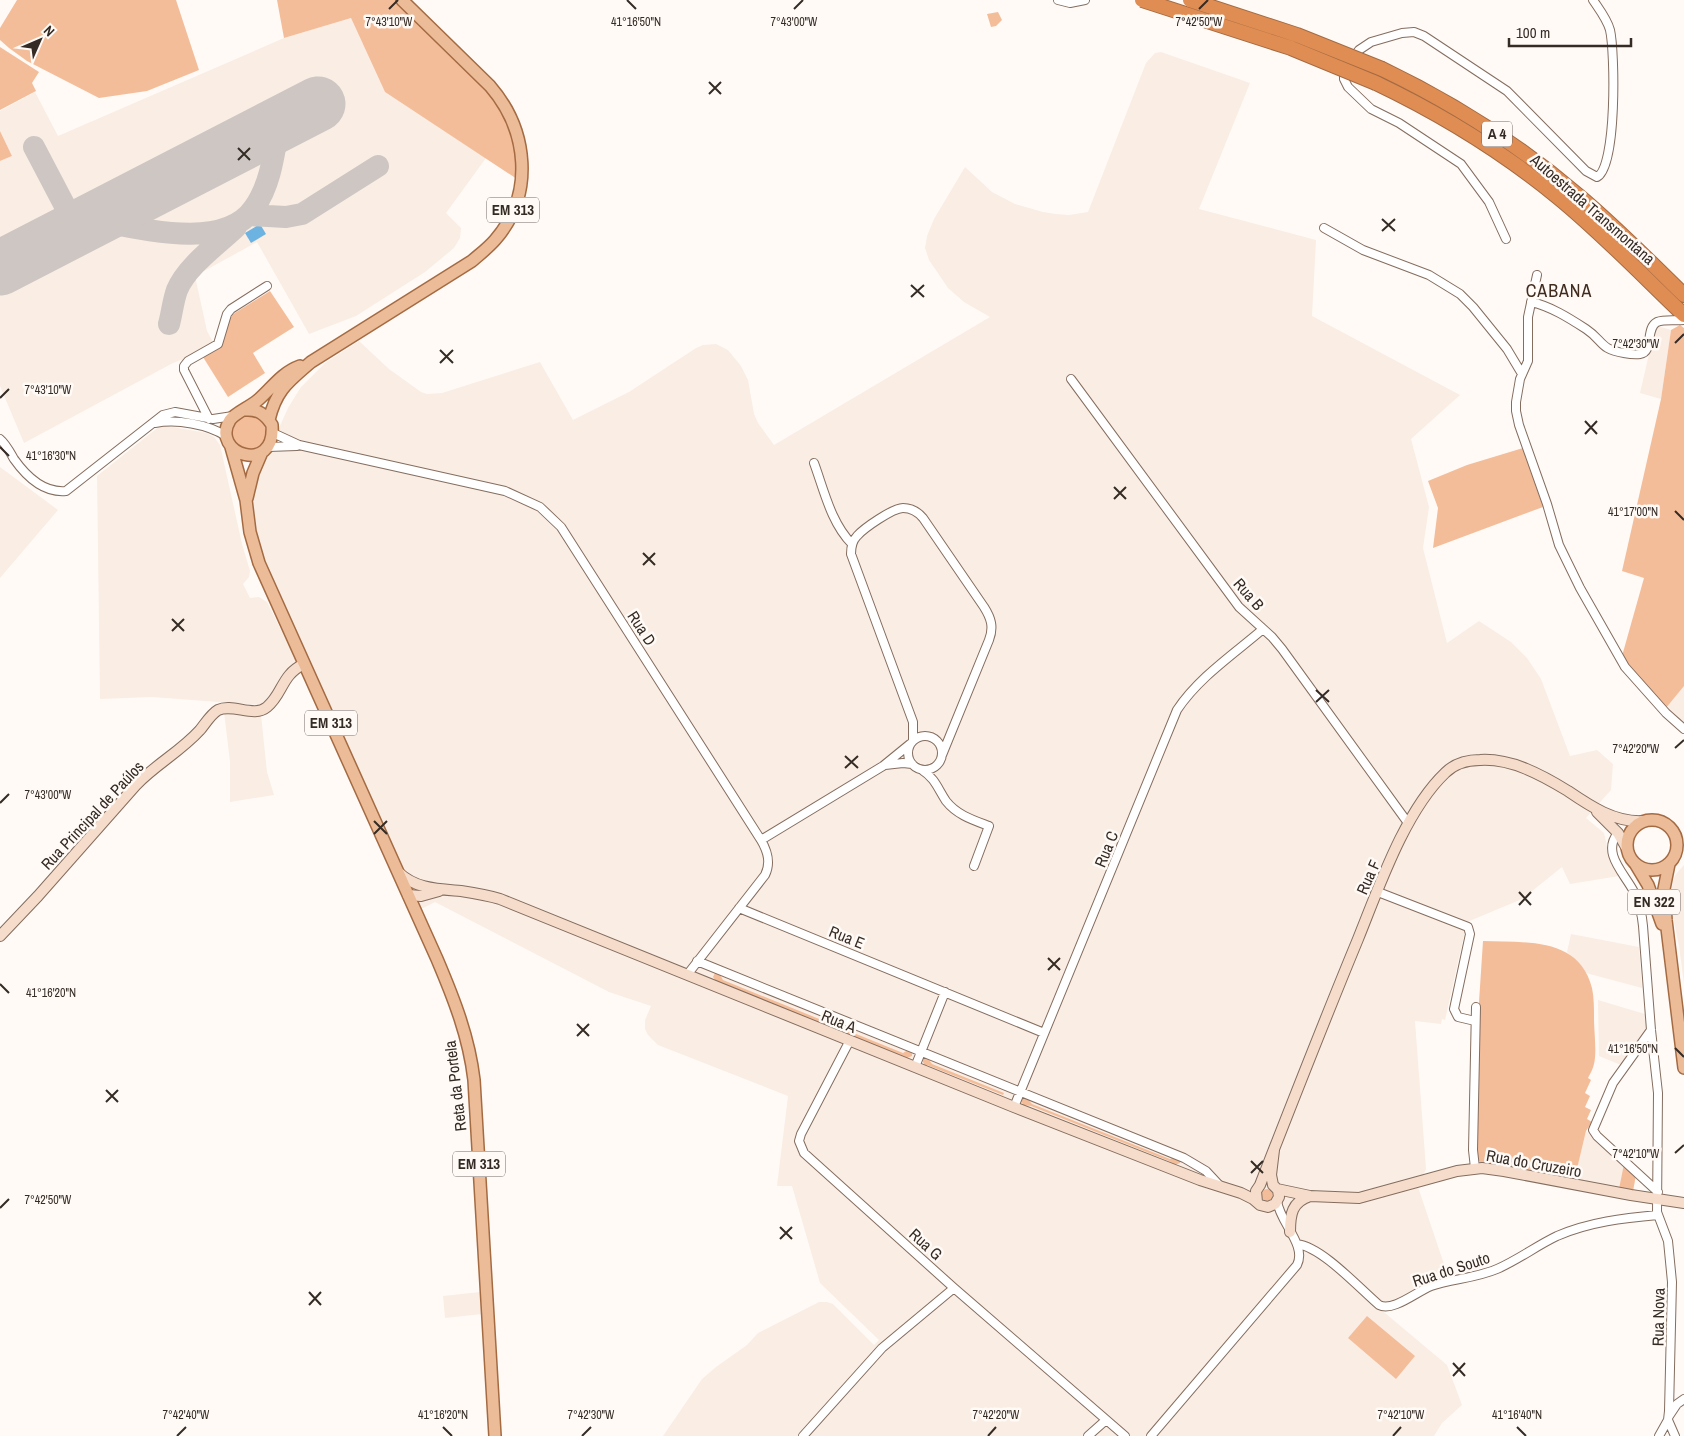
<svg xmlns="http://www.w3.org/2000/svg" width="1684" height="1436" viewBox="0 0 1684 1436" font-family="'Archivo Narrow',sans-serif">
<style>
.built{fill:#faede4}
.green{fill:#f4bd9a}
.water{fill:#6db3e1}
.lines{fill:none;stroke-linecap:round;stroke-linejoin:round}
.taxiway{stroke:#cdc6c2;stroke-width:22}
.runway{stroke:#cdc6c2;stroke-width:55}
.street-casing{stroke:#846d5f;stroke-width:10}
.secondary-casing{stroke:#846d5f;stroke-width:12}
.primary-casing{stroke:#a46b43;stroke-width:14}
.highway-casing{stroke:#a46b43;stroke-width:16}
.street{stroke:#fff;stroke-width:8}
.secondary{stroke:#f6ddcb;stroke-width:10}
.primary{stroke:#ecbb98;stroke-width:11}
.highway{stroke:#e08d53;stroke-width:14}
.highway-bridge-casing{stroke:#a46b43;stroke-width:16;stroke-linecap:butt}
.highway-bridge{stroke:#e08d53;stroke-width:14}
.ticks{fill:none;stroke:#352b25;stroke-width:2}
.labels{text-anchor:middle;stroke-width:5;stroke-linejoin:round;paint-order:stroke}
.shield{fill:#fffaf6;stroke:#726964;stroke-width:1}
.shield-label{font-size:15px;font-weight:bold;fill:#352b25}
.street-label{font-size:16px;fill:#352b25;stroke:#fffaf6}
.neighbourhood-label{font-size:18px;letter-spacing:1px;fill:#402c1f;stroke:#fffaf6}
.ticks-label{font-size:12px;text-anchor:middle;fill:#352b25;stroke:#fffaf6;stroke-width:5;stroke-linejoin:round;paint-order:stroke}
</style>
<rect width="100%" height="100%" fill="#fffaf6"/>
<!-- built -->
<path class="built" d="M 351,18 L 385,92 L 486,158 L 446,213 L 461,228 L 460,238 L 454,248 L 425,272 L 356,316 L 309,334 L 257,242 L 195,276 L 207,331 L 214,344 L 182,361 L 181,360 L 173,363 L 24,443 L 0,386 L 0,161 L 12,156 L 0,131 L 0,111 L 35,92 L 58,136 L 284,38 Z
M 1161,52 L 1250,83 L 1199,209 L 1316,240 L 1312,316 L 1460,395 L 1411,439 L 1429,507 L 1423,548 L 1447,643 L 1479,621 L 1511,642 L 1527,658 L 1541,679 L 1570,756 L 1597,750 L 1613,764 L 1611,790 L 1586,818 L 1604,833 L 1611,864 L 1619,876 L 1570,884 L 1562,867 L 1522,899 L 1467,922 L 1445,1020 L 1442,1019 L 1441,1024 L 1415,1021 L 1426,1169 L 1418,1187 L 1449,1279 L 1379,1308 L 1447,1365 L 1462,1405 L 1442,1423 L 1434,1436 L 663,1436 L 702,1379 L 716,1367 L 747,1345 L 758,1333 L 819,1302 L 827,1302 L 833,1304 L 874,1345 L 879,1340 L 820,1283 L 792,1186 L 777,1186 L 788,1096 L 658,1045 L 648,1035 L 645,1029 L 645,1020 L 651,1006 L 609,992 L 435,902 L 421,909 L 319,682 L 266,567 L 257,541 L 251,494 L 257,477 L 288,408 L 301,387 L 325,363 L 359,341 L 389,369 L 421,392 L 427,394 L 442,393 L 540,362 L 573,420 L 629,392 L 696,348 L 703,345 L 716,344 L 728,350 L 741,366 L 748,380 L 754,414 L 758,423 L 774,445 L 990,317 L 964,302 L 948,288 L 929,260 L 925,248 L 927,236 L 934,219 L 965,167 L 992,192 L 1015,204 L 1043,212 L 1056,214 L 1069,215 L 1088,212 L 1146,63 L 1155,53 Z
M 1658,326 L 1671,330 L 1661,399 L 1640,393 L 1655,328 Z
M 161,425 L 207,433 L 214,437 L 220,445 L 242,544 L 250,571 L 249,577 L 243,584 L 250,598 L 259,597 L 267,602 L 297,662 L 284,674 L 267,701 L 261,705 L 152,697 L 100,699 L 97,476 Z
M 0,467 L 58,510 L 0,578 Z
M 1684,686 L 1684,724 L 1666,708 Z
M 224,712 L 261,715 L 267,772 L 274,795 L 230,802 L 230,762 Z
M 1684,865 L 1684,984 L 1679,946 L 1672,912 L 1671,892 L 1673,880 L 1676,874 Z
M 1571,934 L 1639,947 L 1642,988 L 1586,973 L 1567,952 Z
M 1598,1000 L 1645,1014 L 1647,1030 L 1621,1065 L 1599,1056 Z
M 1586,1131 L 1636,1175 L 1633,1191 L 1574,1180 Z
M 480,1292 L 482,1314 L 445,1318 L 443,1296 Z"/>
<!-- green -->
<path class="green" d="M 17,0 L 176,0 L 199,70 L 147,91 L 99,98 L 27,61 L 9,48 L 0,40 L 0,28 Z
M 277,0 L 396,0 L 476,78 L 493,98 L 510,129 L 516,155 L 517,179 L 385,92 L 351,18 L 284,38 Z
M 998,12 L 1002,20 L 996,26 L 991,27 L 987,14 Z
M 0,47 L 39,72 L 32,83 L 36,91 L 0,110 Z
M 0,131 L 12,156 L 0,161 Z
M 270,291 L 294,327 L 253,353 L 265,373 L 228,397 L 203,357 L 222,345 L 230,316 Z
M 1680,325 L 1684,328 L 1684,686 L 1666,708 L 1637,676 L 1622,656 L 1644,578 L 1622,571 L 1661,399 L 1671,330 Z
M232 433a17 17 0 1 1 34 0a17 17 0 1 1-34 0Z
M 1523,448 L 1543,507 L 1433,548 L 1438,508 L 1428,481 L 1467,465 Z
M 1483,941 C 1524,943 1579,936 1592,988 C 1594,997 1594,1008 1594,1018 C 1594,1031 1597,1052 1594,1064 C 1593,1069 1590,1074 1588,1078 L 1591,1080 L 1585,1093 L 1590,1096 L 1585,1107 L 1591,1110 L 1587,1119 L 1592,1122 L 1586,1131 L 1576,1173 L 1564,1170 L 1563,1178 L 1480,1162 L 1476,1157 L 1478,1017 Z
M 715,973 L 719,973 L 723,980 L 903,1053 L 908,1050 L 912,1053 L 912,1056 L 907,1058 L 716,981 L 713,977 Z
M 927,1057 L 932,1064 L 1004,1093 L 1003,1095 L 927,1065 L 925,1066 L 922,1060 L 923,1058 Z
M 1026,1097 L 1032,1104 L 1170,1159 L 1175,1157 L 1180,1160 L 1180,1163 L 1175,1165 L 1169,1161 L 1031,1106 L 1023,1105 L 1021,1100 Z
M 1624,1164 L 1636,1175 L 1633,1191 L 1619,1189 Z
M1261 1195a6 6 0 1 1 12 0a6 6 0 1 1-12 0Z
M 1367,1316 L 1415,1356 L 1396,1379 L 1348,1338 Z"/>
<!-- water -->
<path class="water" d="M 260,224 L 266,234 L 251,243 L 245,233 Z"/>
<g class="lines">
<!-- taxiway -->
<path class="taxiway" d="M 34,147 L 77,229
M 249,215 L 286,217 L 302,214 L 378,166
M 95,220 C 139,228 224,252 254,208 C 271,184 274,153 279,124
M 169,324 C 172,313 173,301 177,290 C 187,266 217,245 236,227"/>
<!-- runway -->
<path class="runway" d="M 0,268 L 318,104"/>
<!-- street casing -->
<g class="street-casing">
<path id="street" d="M 1058,0 L 1070,3 L 1085,0
M 1324,228 L 1363,250 L 1429,275 L 1460,294 L 1473,307 L 1507,349 L 1522,374
M 1506,239 L 1489,202 L 1461,164 L 1399,123 L 1371,109 L 1348,87 L 1344,79 L 1344,76 L 1349,63 L 1359,50 L 1371,42 L 1402,33 L 1414,32 L 1424,36 L 1507,91 L 1586,171 L 1597,177 C 1617,167 1615,52 1610,30 C 1607,19 1599,9 1593,0
M 1537,275 L 1528,317 L 1528,361 L 1520,379 L 1516,402 L 1516,411 L 1519,425 L 1547,504 L 1559,545 L 1580,588 L 1625,667 L 1666,713 L 1684,729
M 1531,302 C 1550,306 1569,318 1586,329 C 1604,341 1599,349 1624,353 C 1629,354 1635,355 1640,354 C 1654,352 1645,328 1657,322 C 1665,319 1676,321 1684,320
M 1071,379 L 1239,607 L 1272,637 L 1282,649 L 1408,823
M 209,419 L 184,370 L 184,366 L 188,361 L 218,344 L 227,314 L 231,309 L 267,286
M 155,423 C 177,419 207,424 226,436
M 273,433 L 299,445 L 505,491 L 540,507 L 561,527 L 761,840 C 768,852 771,863 765,875 L 687,975
M 0,439 C 6,444 10,452 14,459 C 26,476 44,493 66,491 L 163,415 L 175,412 L 213,419 L 233,416
M 268,447 L 297,446
M 814,463 C 824,490 831,523 852,544
M908 753a17 17 0 1 1 34 0a17 17 0 1 1-34 0Z
M 913,740 L 913,722 L 851,554 C 851,548 852,541 857,536 C 864,528 893,508 903,508 C 912,508 918,512 923,518 L 984,607 C 991,618 994,627 989,640 L 942,755
M 885,765 L 903,763 L 912,764
M 922,770 C 935,778 938,789 946,801 C 957,815 973,820 989,826 L 974,866
M 1618,833 C 1601,853 1625,874 1634,892 C 1639,903 1642,914 1643,926 L 1651,1030 L 1658,1093 L 1657,1212 L 1668,1241 L 1672,1282 L 1669,1411 L 1668,1420 L 1659,1436
M 761,840 L 883,766 L 910,744
M 1378,892 L 1468,927 L 1470,934 L 1454,1009 L 1458,1017 L 1475,1021
M 739,908 L 1044,1033
M 697,961 L 1184,1158 L 1206,1171 L 1220,1186
M 1651,1030 L 1613,1083 L 1593,1130 L 1597,1136 L 1658,1192
M 849,1042 L 801,1134 L 799,1141 L 804,1153 L 954,1288 L 1125,1436
M 915,1067 L 945,992
M 1014,1107 L 1177,710 C 1199,677 1234,654 1263,629
M 1475,1168 L 1473,1150 L 1476,1007
M 1297,1244 C 1322,1247 1359,1288 1379,1305 C 1393,1312 1416,1292 1431,1286 C 1452,1279 1476,1278 1497,1269 C 1518,1260 1536,1246 1557,1236 C 1589,1222 1624,1218 1658,1215
M 1669,1416 L 1677,1404 L 1684,1399
M 1668,1420 L 1675,1436
M 803,1436 L 882,1348 L 954,1288
M 1088,1436 L 1106,1420
M 1151,1436 L 1297,1265 C 1307,1245 1280,1223 1277,1201"/>
</g>
<!-- secondary casing -->
<g class="secondary-casing">
<path id="secondary" d="M 1597,812 L 1618,833 L 1626,847
M 398,872 C 416,889 437,889 461,891 C 474,893 487,895 500,899 L 1014,1107 L 1200,1180 L 1241,1193 L 1253,1199 L 1260,1205 L 1268,1207 L 1275,1204 L 1279,1197 L 1278,1190 L 1273,1185 L 1271,1175 L 1274,1150
M 408,895 L 421,896 L 439,891
M 0,936 L 38,896 L 136,785 C 156,764 180,752 200,730 C 205,724 211,714 218,710 C 233,703 254,718 267,707 C 283,694 281,675 304,664
M 1277,1189 L 1310,1196 L 1359,1198 L 1457,1171 L 1482,1168 L 1504,1171 L 1631,1195 L 1684,1203
M 1257,1202 L 1256,1191 L 1260,1185 C 1292,1103 1324,1021 1358,939 C 1379,887 1405,811 1445,773 C 1455,763 1467,760 1480,760 C 1511,758 1542,775 1568,791 C 1590,806 1615,823 1644,821
M 1290,1232 C 1290,1214 1292,1202 1310,1196"/>
</g>
<!-- primary casing -->
<g class="primary-casing">
<path id="primary" d="M 245,410 C 258,409 265,414 272,425 C 276,476 209,454 230,420 C 235,413 250,407 258,400 C 272,388 281,373 300,366
M 269,420 C 276,390 288,382 311,362 L 472,261 C 480,254 488,248 495,240 C 535,194 528,130 490,86 L 402,0
M 231,447 L 246,500 L 250,532 L 259,563 L 437,959 C 454,999 469,1037 474,1080 L 495,1436
M 247,498 L 253,473 L 262,452
M1627 845a25 25 0 1 1 50 0a25 25 0 1 1-50 0Z
M 1669,864 L 1664,889 L 1666,920 L 1684,1068
M 1636,865 L 1648,885 L 1662,924"/>
</g>
<!-- highway casing -->
<g class="highway-casing">
<path id="highway" d="M 1382,69 C 1453,103 1519,145 1579,196 C 1616,227 1649,261 1684,295
M 1376,83 C 1441,114 1503,152 1559,198 C 1603,234 1643,276 1684,315"/>
</g>
<!-- street -->
<use href="#street" class="street"/>
<!-- secondary -->
<use href="#secondary" class="secondary"/>
<!-- primary -->
<use href="#primary" class="primary"/>
<!-- highway -->
<use href="#highway" class="highway"/>
<!-- highway-bridge casing -->
<g class="highway-bridge-casing">
<path id="highway-bridge" d="M 1142,0 L 1291,48 L 1376,83
M 1190,0 L 1297,35 L 1382,69"/>
</g>
<!-- highway-bridge -->
<use href="#highway-bridge" class="highway-bridge"/>
</g>
<!-- ticks -->
<path class="ticks" d="M 627,0 L 636,9M 389,9 L 398,0M 794,9 L 803,0M 1199,9 L 1208,0M 709,82 L 721,94M 709,94 L 721,82M 238,148 L 250,160M 238,160 L 250,148M 1382,219 L 1395,231M 1382,231 L 1395,219M 911,285 L 924,297M 911,297 L 924,285M 1675,343 L 1684,334M 440,350 L 453,363M 440,363 L 453,350M 0,398 L 9,389M 1585,421 L 1597,434M 1585,434 L 1597,421M 0,447 L 9,456M 1114,487 L 1126,499M 1114,499 L 1126,487M 1675,511 L 1684,520M 643,553 L 655,565M 643,565 L 655,553M 172,619 L 184,631M 172,631 L 184,619M 1316,690 L 1329,702M 1316,702 L 1329,690M 1675,748 L 1684,740M 845,756 L 858,768M 845,768 L 858,756M 0,803 L 9,794M 374,821 L 387,834M 374,834 L 387,821M 1519,892 L 1531,905M 1519,905 L 1531,892M 1048,958 L 1060,970M 1048,970 L 1060,958M 0,984 L 9,993M 577,1024 L 589,1036M 577,1036 L 589,1024M 1675,1048 L 1684,1057M 106,1090 L 118,1102M 106,1102 L 118,1090M 1675,1153 L 1684,1145M 1251,1161 L 1263,1173M 1251,1173 L 1263,1161M 0,1208 L 9,1199M 780,1227 L 792,1239M 780,1239 L 792,1227M 309,1292 L 321,1305M 309,1305 L 321,1292M 1453,1363 L 1465,1376M 1453,1376 L 1465,1363M 443,1427 L 452,1436M 1517,1427 L 1526,1436M 177,1436 L 186,1427M 582,1436 L 591,1427M 988,1436 L 996,1427M 1393,1436 L 1401,1427"/>
<g class="labels">
<!-- shield labels -->
<g class="shield">
<rect x="1482" y="121.5" width="30" height="25" rx="4"/>
<rect x="487" y="197.5" width="52" height="25" rx="4"/>
<rect x="305" y="710.5" width="52" height="25" rx="4"/>
<rect x="1628" y="889.5" width="52" height="25" rx="4"/>
<rect x="453" y="1151.5" width="52" height="25" rx="4"/>
</g>
<g class="shield-label">
<text x="1497" y="139">A 4</text>
<text x="513" y="215">EM 313</text>
<text x="331" y="728">EM 313</text>
<text x="1654" y="907">EN 322</text>
<text x="479" y="1169">EM 313</text>
</g>
<!-- street labels -->
<g class="street-label">
<text transform="translate(1593 209) rotate(41)" y="6">Autoestrada Transmontana</text>
<text transform="translate(1249 594) rotate(49)" y="6">Rua B</text>
<text transform="translate(642 628) rotate(57)" y="6">Rua D</text>
<text transform="translate(92 815) rotate(-47)" y="6">Rua Principal de Paúlos</text>
<text transform="translate(1106 849) rotate(-68)" y="6">Rua C</text>
<text transform="translate(1368 877) rotate(-66)" y="6">Rua F</text>
<text transform="translate(847 937) rotate(22)" y="6">Rua E</text>
<text transform="translate(839 1021) rotate(22)" y="6">Rua A</text>
<text transform="translate(455 1086) rotate(-97)" y="6">Reta da Portela</text>
<text transform="translate(1534 1163) rotate(10)" y="6">Rua do Cruzeiro</text>
<text transform="translate(926 1244) rotate(42)" y="6">Rua G</text>
<text transform="translate(1451 1269) rotate(-18)" y="6">Rua do Souto</text>
<text transform="translate(1658 1317) rotate(-89)" y="6">Rua Nova</text>
</g>
<!-- neighbourhood labels -->
<g class="neighbourhood-label">
<text x="1559" y="297">CABANA</text>
</g>
</g>
<g class="ticks-label">
<text x="389" y="26">7°43'10"W</text>
<text x="636" y="26">41°16'50"N</text>
<text x="794" y="26">7°43'00"W</text>
<text x="1199" y="26">7°42'50"W</text>
<text x="1636" y="348">7°42'30"W</text>
<text x="48" y="394">7°43'10"W</text>
<text x="51" y="460">41°16'30"N</text>
<text x="1633" y="516">41°17'00"N</text>
<text x="1636" y="753">7°42'20"W</text>
<text x="48" y="799">7°43'00"W</text>
<text x="51" y="997">41°16'20"N</text>
<text x="1633" y="1053">41°16'50"N</text>
<text x="1636" y="1158">7°42'10"W</text>
<text x="48" y="1204">7°42'50"W</text>
<text x="186" y="1419">7°42'40"W</text>
<text x="443" y="1419">41°16'20"N</text>
<text x="591" y="1419">7°42'30"W</text>
<text x="996" y="1419">7°42'20"W</text>
<text x="1401" y="1419">7°42'10"W</text>
<text x="1517" y="1419">41°16'40"N</text>
</g>
<!-- north arrow -->
<g transform="translate(40 40) rotate(45)" stroke="#fffaf6" stroke-width="4" paint-order="stroke">
<path d="M0-4L9 19L0 12L-9 19Z" fill="#352b25"/>
<text y="-8" font-size="14" font-weight="bold" text-anchor="middle" fill="#352b25">N</text>
</g>
<!-- scale -->
<path d="M1509 38v8h122v-8" fill="none" stroke="#352b25" stroke-width="2.5"/>
<text x="1516" y="38" font-size="15" fill="#352b25" stroke="#fffaf6" stroke-width="4" paint-order="stroke">100 m</text>
</svg>
